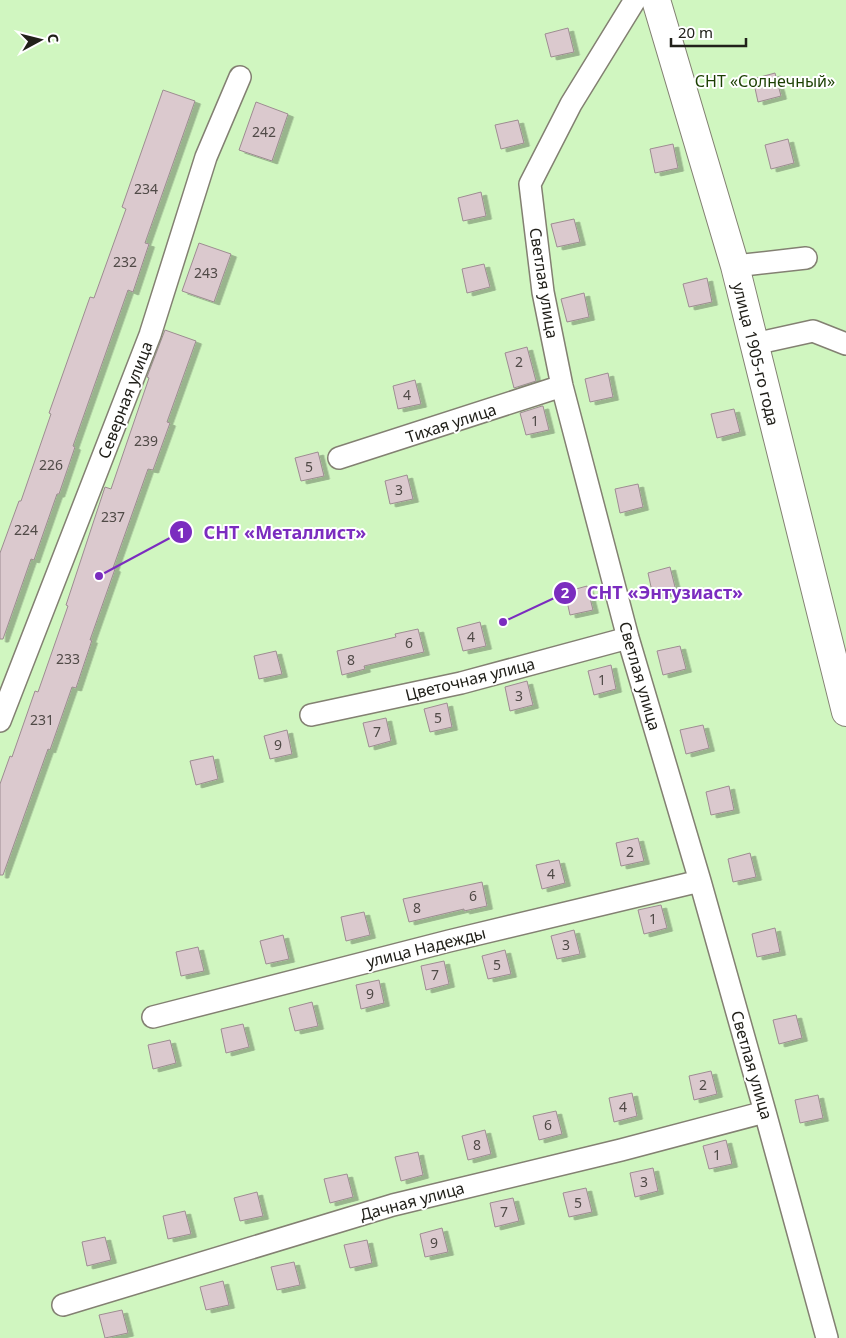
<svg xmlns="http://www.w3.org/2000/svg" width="846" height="1338" viewBox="0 0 846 1338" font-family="'Noto Sans',sans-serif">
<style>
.green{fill:#d0f6c0}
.building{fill:#dbc9ce;stroke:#9d8c91;filter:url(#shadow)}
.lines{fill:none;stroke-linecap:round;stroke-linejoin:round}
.street-casing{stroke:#838072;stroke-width:24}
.secondary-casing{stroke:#838072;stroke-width:30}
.street{stroke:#fff;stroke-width:21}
.secondary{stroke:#fff;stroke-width:28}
.labels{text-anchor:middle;stroke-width:4;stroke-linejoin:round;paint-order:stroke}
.number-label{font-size:14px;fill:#504a47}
.park-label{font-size:16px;fill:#1a3f01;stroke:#fff}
.street-label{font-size:16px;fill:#21201a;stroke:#fff}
.leader{fill:none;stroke:#7b2cbf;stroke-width:2}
.callout-dot{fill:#7b2cbf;stroke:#fff;stroke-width:2}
.mark-label{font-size:15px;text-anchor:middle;font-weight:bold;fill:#fff}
.callout-label{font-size:18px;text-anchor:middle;font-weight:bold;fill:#7b2cbf;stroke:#fff;stroke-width:4;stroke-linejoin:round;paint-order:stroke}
</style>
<defs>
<filter id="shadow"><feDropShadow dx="5.5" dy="3" stdDeviation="0" flood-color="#0004"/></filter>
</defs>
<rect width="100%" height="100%" fill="#fbf7e7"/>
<!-- green -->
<path class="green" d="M 0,0 L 846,0 L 846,1338 L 0,1338 Z"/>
<!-- building -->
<path class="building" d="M 568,28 L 574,52 L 551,57 L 545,34 Z
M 775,73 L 781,96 L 758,102 L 753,79 Z
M 163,90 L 195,101 L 145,243 L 149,244 L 133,292 L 128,290 L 73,446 L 75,447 L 59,494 L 57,494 L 34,560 L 31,559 L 3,639 L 0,639 L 0,553 L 19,501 L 21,501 L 51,414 L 49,413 L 90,297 L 94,298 L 126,209 L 122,207 Z
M 256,102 L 288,114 L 272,161 L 239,150 Z
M 518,120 L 524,143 L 501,149 L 495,125 Z
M 788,139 L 794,163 L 771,169 L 765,145 Z
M 673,144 L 678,168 L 655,173 L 650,149 Z
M 481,192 L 486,216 L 463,221 L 458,198 Z
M 574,219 L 580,242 L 557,247 L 551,224 Z
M 199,243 L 231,254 L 214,302 L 182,291 Z
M 484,264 L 490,287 L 467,293 L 462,269 Z
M 707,278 L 712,302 L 689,307 L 683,284 Z
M 584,293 L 589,317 L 567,322 L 561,299 Z
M 165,330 L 196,341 L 167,422 L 170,423 L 153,470 L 148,469 L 113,568 L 115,569 L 90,640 L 92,640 L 76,688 L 72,687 L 50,750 L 48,749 L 3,875 L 0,875 L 0,784 L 10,756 L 12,757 L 35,691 L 38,692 L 68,606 L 66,605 L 105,487 L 111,489 L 149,378 L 147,377 Z
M 527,347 L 536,381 L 514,388 L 505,353 Z
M 608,373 L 613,397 L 590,402 L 585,379 Z
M 415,380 L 421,404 L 398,409 L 393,386 Z
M 542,406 L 543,406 L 549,430 L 526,435 L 520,413 Z
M 734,409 L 740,432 L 717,438 L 711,414 Z
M 318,452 L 324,476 L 301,481 L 295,458 Z
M 407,475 L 413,499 L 390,504 L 385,481 Z
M 638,484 L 643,507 L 620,513 L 615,489 Z
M 670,567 L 676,591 L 653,596 L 648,573 Z
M 587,586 L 593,610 L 570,615 L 565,592 Z
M 480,622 L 486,646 L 463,651 L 457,628 Z
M 418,629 L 424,652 L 364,666 L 365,669 L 342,675 L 337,651 L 396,637 L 395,634 Z
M 680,646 L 686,669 L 663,675 L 657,651 Z
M 276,651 L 282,674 L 259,679 L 254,656 Z
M 611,665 L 616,689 L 594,695 L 588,671 Z
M 527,681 L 533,705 L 510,711 L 505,687 Z
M 447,703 L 452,727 L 430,732 L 424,709 Z
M 386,718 L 391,741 L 369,747 L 363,723 Z
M 703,725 L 709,748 L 686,754 L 680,730 Z
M 287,730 L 292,754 L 270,759 L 264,736 Z
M 213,756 L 218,779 L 196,785 L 190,761 Z
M 729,786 L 734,810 L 711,815 L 706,792 Z
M 638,838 L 644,861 L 621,866 L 616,843 Z
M 750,853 L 756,877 L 733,882 L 728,859 Z
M 559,860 L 565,883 L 542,889 L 536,865 Z
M 482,882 L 487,906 L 464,911 L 464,909 L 409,922 L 403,899 Z
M 661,905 L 667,928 L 644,934 L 638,910 Z
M 364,912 L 370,935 L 346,941 L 341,917 Z
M 775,928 L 780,952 L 757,957 L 752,934 Z
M 574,930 L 580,954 L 557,959 L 551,936 Z
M 283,935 L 289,959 L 266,964 L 260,941 Z
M 198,947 L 204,971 L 181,976 L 176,952 Z
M 505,950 L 511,974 L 488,979 L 482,956 Z
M 444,961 L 449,984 L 426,990 L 421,966 Z
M 379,980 L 384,1003 L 361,1009 L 356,985 Z
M 312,1002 L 318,1026 L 295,1031 L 289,1008 Z
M 796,1015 L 802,1038 L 779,1044 L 773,1020 Z
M 243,1024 L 249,1047 L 226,1053 L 221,1029 Z
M 170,1040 L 176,1063 L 153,1069 L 148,1045 Z
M 711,1071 L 717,1094 L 694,1100 L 689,1076 Z
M 632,1093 L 637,1116 L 614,1122 L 609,1098 Z
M 818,1095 L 823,1118 L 800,1123 L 795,1100 Z
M 556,1111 L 562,1134 L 539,1140 L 533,1116 Z
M 485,1130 L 491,1154 L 468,1160 L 462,1136 Z
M 726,1140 L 732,1164 L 709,1169 L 703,1146 Z
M 418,1152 L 423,1175 L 401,1181 L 395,1157 Z
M 653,1168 L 658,1191 L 635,1197 L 630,1173 Z
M 347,1174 L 353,1197 L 330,1203 L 324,1179 Z
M 586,1188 L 592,1212 L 569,1217 L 563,1193 Z
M 257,1192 L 263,1216 L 240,1221 L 234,1198 Z
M 513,1198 L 519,1221 L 495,1227 L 490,1203 Z
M 185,1211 L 191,1234 L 168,1239 L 163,1216 Z
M 442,1228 L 448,1252 L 425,1257 L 420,1234 Z
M 105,1237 L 111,1260 L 87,1266 L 82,1242 Z
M 367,1240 L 372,1263 L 350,1268 L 344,1245 Z
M 294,1262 L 300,1285 L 277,1290 L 271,1267 Z
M 223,1281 L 229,1305 L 206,1310 L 200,1287 Z
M 122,1310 L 128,1333 L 105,1338 L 99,1315 Z"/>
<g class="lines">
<!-- street casing -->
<g class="street-casing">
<path id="street" d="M 635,0 L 571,104 L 530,184 L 543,292 L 562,386 L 628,638 L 700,881 L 765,1112 L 827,1338
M 735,266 L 806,258
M 754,344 L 813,331 L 846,344
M 339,458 L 562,386
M 311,715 L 461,683 L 628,638
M 0,721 L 150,335 L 206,157 L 240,77
M 153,1017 L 449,941 L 700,881
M 63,1305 L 393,1205 L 621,1150 L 765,1112"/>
</g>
<!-- secondary casing -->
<g class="secondary-casing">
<path id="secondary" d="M 656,0 L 735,266 L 846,712"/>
</g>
<!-- street -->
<use href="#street" class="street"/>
<!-- secondary -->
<use href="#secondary" class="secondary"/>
</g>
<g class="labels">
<!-- number labels -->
<g class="number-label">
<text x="264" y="137">242</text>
<text x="146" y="194">234</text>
<text x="125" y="267">232</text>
<text x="206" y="278">243</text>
<text x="519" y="367">2</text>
<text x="407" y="400">4</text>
<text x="535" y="426">1</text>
<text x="146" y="446">239</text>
<text x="51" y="470">226</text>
<text x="309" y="472">5</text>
<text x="399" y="495">3</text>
<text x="113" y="522">237</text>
<text x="26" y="535">224</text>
<text x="471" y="642">4</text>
<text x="409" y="648">6</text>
<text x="68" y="664">233</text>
<text x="351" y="665">8</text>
<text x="602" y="685">1</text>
<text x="519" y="701">3</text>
<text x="438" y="723">5</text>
<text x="42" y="725">231</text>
<text x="377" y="737">7</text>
<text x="278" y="750">9</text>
<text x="630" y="857">2</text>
<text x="551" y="879">4</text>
<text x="473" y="901">6</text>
<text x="417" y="913">8</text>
<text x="653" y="924">1</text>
<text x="566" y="950">3</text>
<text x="497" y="970">5</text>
<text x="435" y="980">7</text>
<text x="370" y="999">9</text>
<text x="703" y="1090">2</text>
<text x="623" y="1112">4</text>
<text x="548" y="1130">6</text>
<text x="477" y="1150">8</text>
<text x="717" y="1160">1</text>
<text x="644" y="1187">3</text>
<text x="578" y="1208">5</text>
<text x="504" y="1217">7</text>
<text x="434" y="1248">9</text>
</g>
<!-- park labels -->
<g class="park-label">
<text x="765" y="87">СНТ «Солнечный»</text>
</g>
<!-- street labels -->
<g class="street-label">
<text transform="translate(544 283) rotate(81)" y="6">Светлая улица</text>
<text transform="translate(756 354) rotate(76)" y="6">улица 1905-го года</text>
<text transform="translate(125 400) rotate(-69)" y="6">Северная улица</text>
<text transform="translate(451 423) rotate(-18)" y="6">Тихая улица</text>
<text transform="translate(640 676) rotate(74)" y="6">Светлая улица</text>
<text transform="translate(470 679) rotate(-14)" y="6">Цветочная улица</text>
<text transform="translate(426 947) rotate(-14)" y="6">улица Надежды</text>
<text transform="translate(752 1065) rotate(74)" y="6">Светлая улица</text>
<text transform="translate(412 1201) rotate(-15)" y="6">Дачная улица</text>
</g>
</g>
<!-- callouts -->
<path class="leader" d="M99 576L181 532M503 622L565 593"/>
<g class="callout-dot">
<circle cx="99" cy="576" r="5"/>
<circle cx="503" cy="622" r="5"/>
<circle cx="181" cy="532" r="12"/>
<circle cx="565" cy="593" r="12"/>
</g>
<g class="mark-label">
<text x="181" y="538">1</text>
<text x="565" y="598">2</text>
</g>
<g class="callout-label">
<text x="285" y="539">СНТ «Металлист»</text>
<text x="665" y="599">СНТ «Энтузиаст»</text>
</g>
<!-- north arrow -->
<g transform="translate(40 40) rotate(83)" stroke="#ffffff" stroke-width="4" paint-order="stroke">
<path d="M0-4L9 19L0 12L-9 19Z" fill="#21201a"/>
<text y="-8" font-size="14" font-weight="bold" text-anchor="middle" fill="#21201a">С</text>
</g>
<!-- scale -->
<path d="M671 38v8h75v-8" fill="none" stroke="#21201a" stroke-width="2.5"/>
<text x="678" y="38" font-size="15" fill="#21201a" stroke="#ffffff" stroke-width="4" paint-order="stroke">20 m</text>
</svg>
